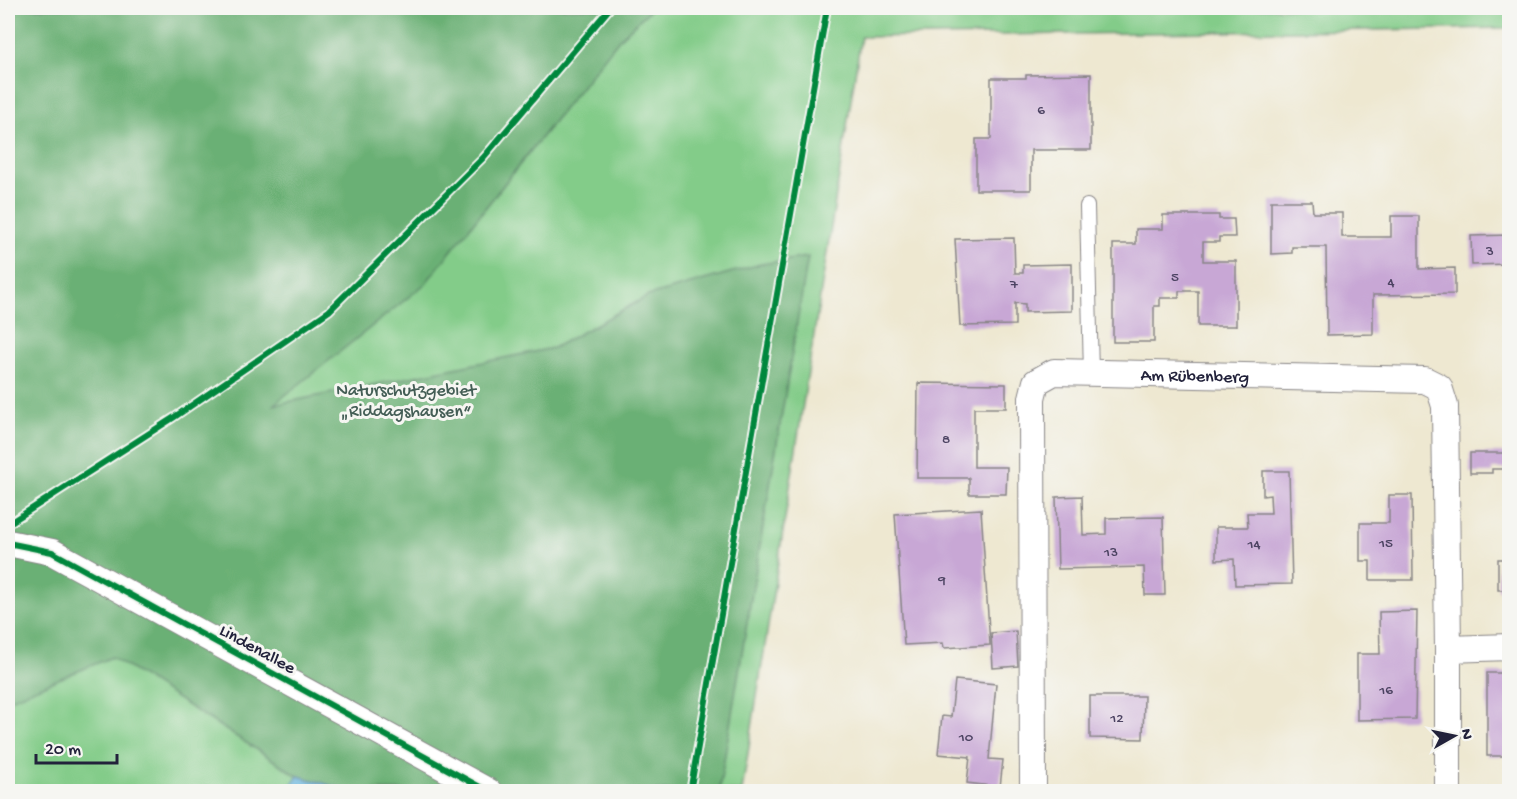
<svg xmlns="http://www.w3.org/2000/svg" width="1517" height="799" viewBox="0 0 1517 799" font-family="'Gochi Hand',sans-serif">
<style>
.green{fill:#83cc89;stroke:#527762;stroke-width:1.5}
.forest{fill:#6ab075;stroke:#466958;stroke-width:1.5}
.water{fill:#62b3dd;stroke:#426a8c;stroke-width:1.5}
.building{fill:#c8a7d5}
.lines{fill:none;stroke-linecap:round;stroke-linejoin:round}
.service-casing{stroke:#888586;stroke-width:16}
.minor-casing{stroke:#888586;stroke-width:28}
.service{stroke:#fff;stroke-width:14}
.minor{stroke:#fff;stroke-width:26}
.cycleway-casing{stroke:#f6f6f2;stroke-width:10}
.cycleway{stroke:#00873e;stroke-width:6}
.labels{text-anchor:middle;stroke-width:6;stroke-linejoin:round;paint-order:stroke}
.number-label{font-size:15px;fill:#4c4362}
.street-label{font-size:18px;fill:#22223b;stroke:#f6f6f2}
.park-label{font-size:18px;fill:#445e56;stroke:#f6f6f2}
</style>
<rect width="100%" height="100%" fill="#f6f6f2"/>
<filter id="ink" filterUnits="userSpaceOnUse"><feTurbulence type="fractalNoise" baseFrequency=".0167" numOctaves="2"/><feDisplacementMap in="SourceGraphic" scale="12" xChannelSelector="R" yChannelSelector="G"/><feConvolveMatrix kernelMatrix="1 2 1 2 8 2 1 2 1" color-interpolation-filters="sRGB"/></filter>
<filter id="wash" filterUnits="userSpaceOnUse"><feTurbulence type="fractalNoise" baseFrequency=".008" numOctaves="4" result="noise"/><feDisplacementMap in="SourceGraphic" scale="24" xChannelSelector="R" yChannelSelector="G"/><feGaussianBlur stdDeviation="1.35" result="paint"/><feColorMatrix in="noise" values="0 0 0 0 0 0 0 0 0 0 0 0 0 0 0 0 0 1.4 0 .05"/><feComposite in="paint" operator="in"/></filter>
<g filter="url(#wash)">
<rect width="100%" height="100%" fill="#eee8d1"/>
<!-- green -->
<path class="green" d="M 8,8 L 1509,8 L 1510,28 L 861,37 L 742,791 L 8,792 Z"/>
<!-- forest -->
<path class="forest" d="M 8,8 L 652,8 L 620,38 L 425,284 L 273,405 L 553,348 L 648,296 L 761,264 L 808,257 L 719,791 L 350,791 L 298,776 L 112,657 L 8,700 Z"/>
<!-- water -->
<path class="water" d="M 298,776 L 350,791 L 287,791 Z"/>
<g id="blocks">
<!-- building -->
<path class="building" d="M 1091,74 L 1091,150 L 1031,150 L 1031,190 L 976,190 L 976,139 L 991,139 L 991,78 L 1026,78 L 1026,75 Z
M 1271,201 L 1312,201 L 1313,213 L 1342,213 L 1342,237 L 1391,237 L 1391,216 L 1419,216 L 1419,269 L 1455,268 L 1455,294 L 1373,295 L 1373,334 L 1327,335 L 1326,247 L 1292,247 L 1292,253 L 1271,254 Z
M 1163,215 L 1219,215 L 1219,219 L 1234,219 L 1235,237 L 1219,237 L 1219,242 L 1203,242 L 1203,261 L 1236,261 L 1236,326 L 1198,326 L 1198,291 L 1179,291 L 1179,298 L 1160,298 L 1160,306 L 1154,306 L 1154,342 L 1113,342 L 1113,244 L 1136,244 L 1136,229 L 1163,229 Z
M 1510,235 L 1510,264 L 1472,265 L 1471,236 Z
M 1014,238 L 1015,273 L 1023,273 L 1023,265 L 1072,264 L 1072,311 L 1025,312 L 1025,304 L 1015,303 L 1015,325 L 960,326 L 955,239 Z
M 918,383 L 1006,384 L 1006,408 L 974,408 L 974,467 L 1007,467 L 1006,494 L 969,494 L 969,478 L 917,478 Z
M 1505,440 L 1510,440 L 1510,488 L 1506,488 L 1506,469 L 1492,469 L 1492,473 L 1470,473 L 1470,453 L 1505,453 Z
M 1263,471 L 1289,471 L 1292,584 L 1235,585 L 1234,559 L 1216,560 L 1216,527 L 1248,527 L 1247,513 L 1271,513 L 1270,495 L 1263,496 Z
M 1389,495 L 1412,495 L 1413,580 L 1370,580 L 1370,561 L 1360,561 L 1360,523 L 1389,523 Z
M 1082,496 L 1083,535 L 1106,534 L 1106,518 L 1163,517 L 1165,595 L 1145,595 L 1144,567 L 1058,569 L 1056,497 Z
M 981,509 L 990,645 L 944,648 L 943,643 L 904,645 L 895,514 Z
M 1498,559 L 1510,559 L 1510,590 L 1498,590 Z
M 1417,611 L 1415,719 L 1357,720 L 1357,654 L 1380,654 L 1379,612 Z
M 1016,631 L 1018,666 L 993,668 L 991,633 Z
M 1487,673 L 1510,673 L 1510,756 L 1487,756 Z
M 955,680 L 996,684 L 989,759 L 1003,760 L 1000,787 L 967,783 L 970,757 L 938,754 L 942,716 L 951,717 Z
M 1090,696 L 1144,696 L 1143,739 L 1090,738 Z"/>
</g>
</g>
<g filter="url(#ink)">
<use href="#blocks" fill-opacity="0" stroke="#888586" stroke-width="1.5"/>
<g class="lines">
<!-- service casing -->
<g class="service-casing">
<path id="service" d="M 1087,206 L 1091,374"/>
</g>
<!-- minor casing -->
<g class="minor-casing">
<g id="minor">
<path d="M 8,543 L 52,552 L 489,792"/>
<path d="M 1448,649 L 1448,792"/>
<path id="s1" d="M 1033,792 L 1032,398 L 1036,382 L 1054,372 L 1425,380 L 1439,387 L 1445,406 L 1448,649 L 1510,647"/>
</g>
</g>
<!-- service -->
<use href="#service" class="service"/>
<!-- minor -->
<use href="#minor" class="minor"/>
<!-- cycleway casing -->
<g class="cycleway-casing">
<path id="cycleway" d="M 8,524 L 173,418 L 329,311 L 483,158 L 610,8
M 8,543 L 52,552 L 489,792
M 690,792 L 827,8"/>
</g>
<!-- cycleway -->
<use href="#cycleway" class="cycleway"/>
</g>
</g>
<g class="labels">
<!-- number labels -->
<g class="number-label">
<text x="1041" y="114">6</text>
<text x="1490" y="255">3</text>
<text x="1175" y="281">5</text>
<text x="1391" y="286">4</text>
<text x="1014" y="288">7</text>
<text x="946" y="443">8</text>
<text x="1386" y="547">15</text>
<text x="1254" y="548">14</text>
<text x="1111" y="556">13</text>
<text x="942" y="584">9</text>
<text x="1386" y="694">16</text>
<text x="1117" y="722">12</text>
<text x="966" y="741">10</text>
</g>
<!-- street labels -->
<g class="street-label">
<text dy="6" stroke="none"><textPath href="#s1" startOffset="572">Am Rübenberg</textPath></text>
<text transform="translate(258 648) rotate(29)" y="6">Lindenallee</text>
</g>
<!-- park labels -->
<g class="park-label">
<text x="406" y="395">Naturschutzgebiet<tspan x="406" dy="21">„Riddagshausen“</tspan></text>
</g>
</g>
<!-- margin -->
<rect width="1517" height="799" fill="none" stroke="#f6f6f2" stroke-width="30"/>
<!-- north arrow -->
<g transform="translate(1454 736) rotate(81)" stroke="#f6f6f2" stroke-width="4.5" paint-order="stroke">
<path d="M0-4.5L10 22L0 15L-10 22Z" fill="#22223b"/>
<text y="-9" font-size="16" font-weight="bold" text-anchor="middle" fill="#22223b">N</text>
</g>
<!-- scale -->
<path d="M36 754v9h81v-9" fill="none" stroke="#22223b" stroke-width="3"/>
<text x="45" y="754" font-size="18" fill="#22223b" stroke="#f6f6f2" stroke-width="4.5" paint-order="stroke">20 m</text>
</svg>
